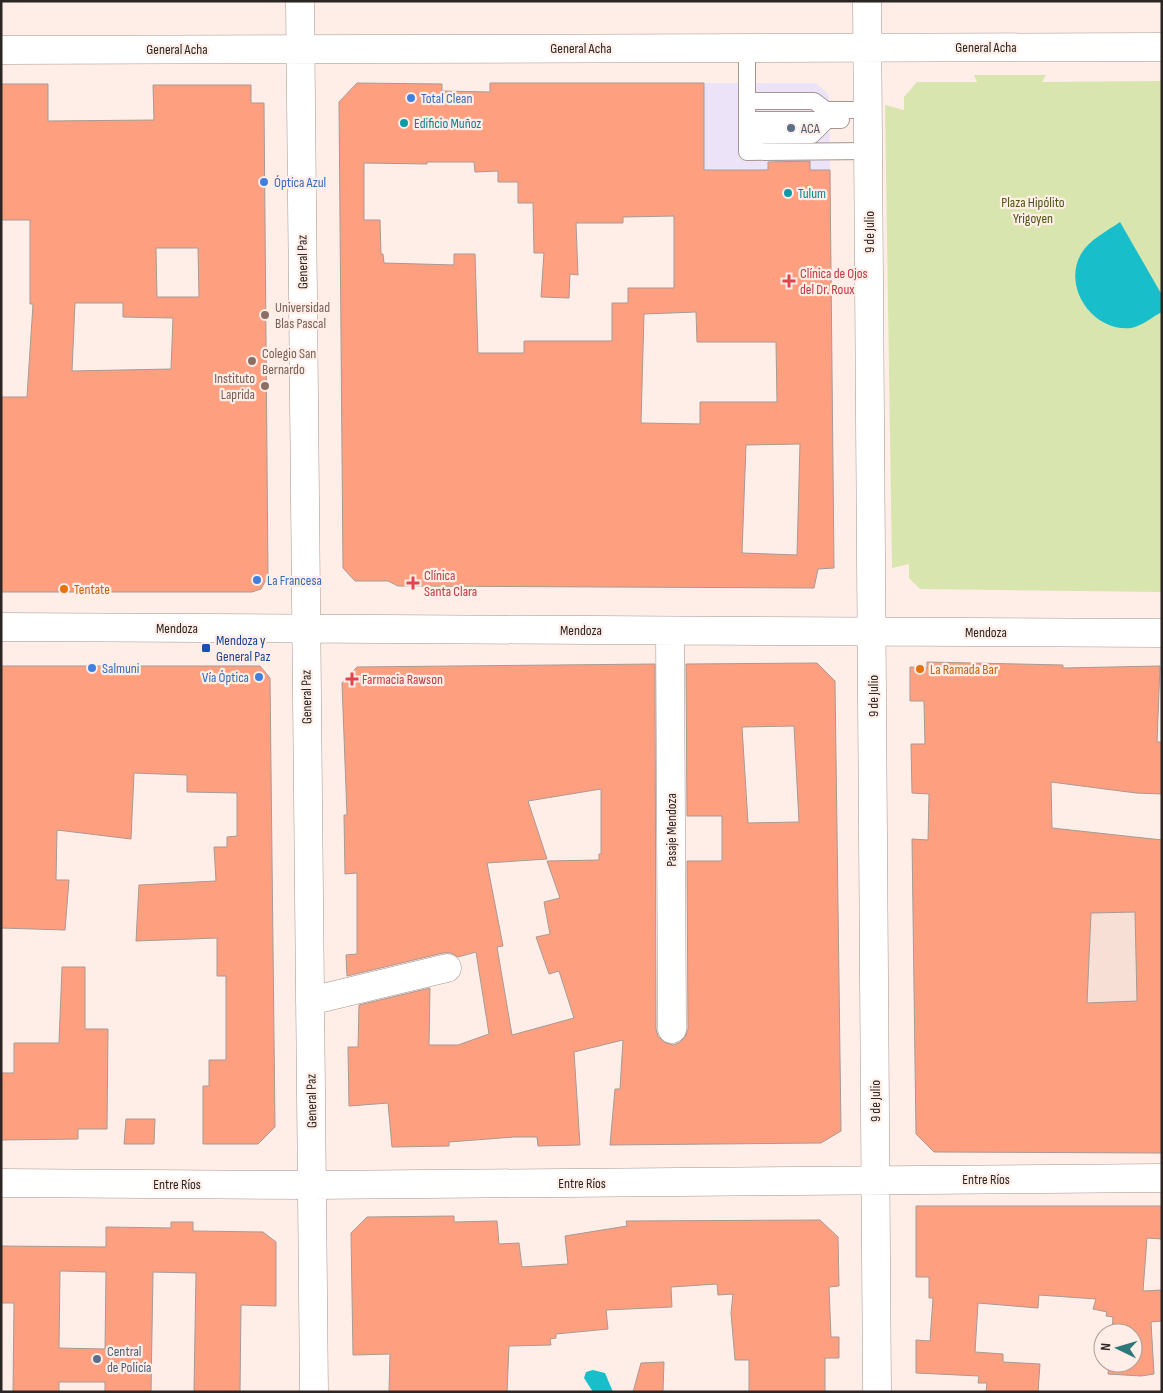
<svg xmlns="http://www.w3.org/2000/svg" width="1163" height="1393" viewBox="0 0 1163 1393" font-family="'Sofia Sans Condensed',sans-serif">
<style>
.commercial{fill:#ede3f8}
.built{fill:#f7dfd5}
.green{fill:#d8e5ae}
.water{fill:#18bec9}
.building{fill:#fea080;stroke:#a89994;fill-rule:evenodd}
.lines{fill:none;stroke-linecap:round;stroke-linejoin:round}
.service-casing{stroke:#a4958f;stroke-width:18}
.minor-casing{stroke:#a4958f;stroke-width:29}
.service{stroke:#fff;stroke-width:16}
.minor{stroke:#fff;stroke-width:28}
.shop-dot{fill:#3f7fe0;stroke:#feeee7;stroke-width:2}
.culture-dot{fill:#0f9aa8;stroke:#feeee7;stroke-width:2}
.service-dot{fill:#5c6f8a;stroke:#feeee7;stroke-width:2}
.health-dot{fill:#e0444e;stroke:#feeee7;stroke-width:2}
.education-dot{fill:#8d6e63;stroke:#feeee7;stroke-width:2}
.food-dot{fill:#e8710a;stroke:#feeee7;stroke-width:2}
.transit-dot{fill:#1a4fb4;stroke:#feeee7;stroke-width:2}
.labels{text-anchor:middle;stroke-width:4.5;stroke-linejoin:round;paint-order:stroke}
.street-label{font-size:14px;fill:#2b2523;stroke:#feeee7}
.shop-label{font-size:14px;fill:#366cbe;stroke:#feeee7;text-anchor:start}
.culture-label{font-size:14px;fill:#0d838f;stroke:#feeee7;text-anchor:start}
.service-label{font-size:14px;fill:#4e5e75;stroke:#feeee7;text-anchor:start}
.park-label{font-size:14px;fill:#4c5611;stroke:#feeee7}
.health-label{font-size:14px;fill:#be3a42;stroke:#feeee7;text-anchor:start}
.education-label{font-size:14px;fill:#785e54;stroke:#feeee7;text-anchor:start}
.food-label{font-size:14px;fill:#c56008;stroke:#feeee7;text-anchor:start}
.transit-label{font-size:14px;fill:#164399;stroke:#feeee7;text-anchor:start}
</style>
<rect width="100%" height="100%" fill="#feeee7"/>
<!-- commercial -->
<path class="commercial" d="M 643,83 L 816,83 L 829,95 L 830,170 L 644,170 Z"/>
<!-- built -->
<path class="built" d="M 1118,836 L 1162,840 L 1162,1153 L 1104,1153 L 1105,1128 L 1084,1056 L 1093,882 Z"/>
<!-- green -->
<path class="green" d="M 974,75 L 1046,75 L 1042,82 L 1162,81 L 1162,592 L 920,589 L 909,578 L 909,564 L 892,568 L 885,105 L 904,110 L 904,97 L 917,82 L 977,82 Z"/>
<!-- water -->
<path class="water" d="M 1120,222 L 1162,295 L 1162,312 C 1152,317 1142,326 1131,328 C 1093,332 1062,287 1081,254 C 1089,240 1107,231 1120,222 Z
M 593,1370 L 605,1373 L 613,1392 L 593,1392 L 584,1378 L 586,1372 Z"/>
<!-- building -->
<path class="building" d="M 357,83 L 442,84 L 442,91 L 490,92 L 490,83 L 704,83 L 704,170 L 768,170 L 768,162 L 810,161 L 810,170 L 830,170 L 834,568 L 818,569 L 814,588 L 398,586 L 388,581 L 355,581 L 343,568 L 339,102 ZM 427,162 L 474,162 L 475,172 L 498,171 L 498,182 L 518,182 L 518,203 L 533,203 L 534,253 L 544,253 L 541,297 L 569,298 L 570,274 L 578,275 L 576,223 L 623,223 L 623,217 L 674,216 L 674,288 L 628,288 L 628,303 L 612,303 L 612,341 L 524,341 L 524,353 L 478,353 L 475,254 L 454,254 L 454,265 L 384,263 L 383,254 L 381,254 L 380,220 L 364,220 L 364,163 L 427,164 ZM 696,312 L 697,342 L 776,342 L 777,402 L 700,402 L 700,424 L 641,423 L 644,314 ZM 800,444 L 797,555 L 742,553 L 746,445 Z
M 1,84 L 48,84 L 48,121 L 154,120 L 153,85 L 251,85 L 251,103 L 264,103 L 268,576 L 261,589 L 252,592 L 1,592 L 1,397 L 27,397 L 33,304 L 30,304 L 30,220 L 1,220 ZM 156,248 L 198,248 L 199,297 L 157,297 ZM 75,303 L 123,303 L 123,317 L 173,318 L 171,369 L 72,371 Z
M 927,662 L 1063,665 L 1063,668 L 1160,666 L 1157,742 L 1162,742 L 1162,794 L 1136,793 L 1051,782 L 1052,828 L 1162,840 L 1162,1153 L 934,1152 L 916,1134 L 912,839 L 928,840 L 929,794 L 912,793 L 911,744 L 925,744 L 924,701 L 910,701 L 910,667 L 927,668 ZM 1135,912 L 1137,1001 L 1087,1003 L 1091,913 Z
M 817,663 L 835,681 L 841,1131 L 821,1143 L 610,1145 L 615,1089 L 620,1089 L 623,1040 L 574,1052 L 580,1145 L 538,1146 L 537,1137 L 514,1137 L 449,1142 L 449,1146 L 392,1147 L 388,1103 L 349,1106 L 348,1047 L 358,1047 L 359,1005 L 430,988 L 429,1045 L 458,1045 L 489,1034 L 476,952 L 458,957 L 451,953 L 443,953 L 347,976 L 346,955 L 357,954 L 357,873 L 345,874 L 344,815 L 347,815 L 342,683 L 357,667 L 655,664 L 656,1029 L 658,1036 L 664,1042 L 673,1045 L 679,1043 L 685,1037 L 688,1029 L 687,861 L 722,861 L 722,816 L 687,816 L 686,664 ZM 794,726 L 799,822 L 748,823 L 742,727 ZM 601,789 L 601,854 L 599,854 L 599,860 L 547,861 L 560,898 L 544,902 L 550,934 L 536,937 L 549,974 L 559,971 L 574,1018 L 512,1035 L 497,947 L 503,946 L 487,863 L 547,859 L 528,801 Z
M 1,666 L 260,666 L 270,678 L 275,1127 L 258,1144 L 203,1144 L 203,1086 L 209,1086 L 209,1060 L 226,1060 L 226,976 L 217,976 L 217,938 L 136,941 L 139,885 L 216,881 L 214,847 L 227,847 L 227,837 L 237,836 L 237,793 L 187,792 L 187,775 L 134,773 L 131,839 L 57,830 L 56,880 L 69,880 L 65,930 L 1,928 Z
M 62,967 L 85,967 L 85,1029 L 108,1029 L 107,1129 L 78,1129 L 78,1139 L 1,1140 L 1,1073 L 14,1073 L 14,1043 L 59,1043 Z
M 126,1119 L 155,1119 L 154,1144 L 124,1144 Z
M 916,1206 L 1162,1206 L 1162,1239 L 1147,1238 L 1143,1291 L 1162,1290 L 1162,1321 L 1151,1322 L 1154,1374 L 1141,1376 L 1108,1374 L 1109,1363 L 1133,1363 L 1133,1333 L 1112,1333 L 1113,1317 L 1106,1316 L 1107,1312 L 1093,1309 L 1096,1299 L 1039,1295 L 1038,1308 L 978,1303 L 975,1352 L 1003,1354 L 1003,1362 L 1040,1364 L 1038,1392 L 986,1392 L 987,1383 L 978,1383 L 979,1376 L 916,1373 L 916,1340 L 930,1341 L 933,1298 L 929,1298 L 929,1277 L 916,1277 Z
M 454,1216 L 454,1222 L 497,1221 L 499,1244 L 519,1243 L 522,1267 L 568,1264 L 565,1236 L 627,1226 L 626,1221 L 820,1220 L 838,1237 L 839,1286 L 829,1287 L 831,1337 L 839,1337 L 839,1358 L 825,1358 L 825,1392 L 749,1392 L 749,1360 L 735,1360 L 731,1313 L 733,1294 L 718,1295 L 717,1284 L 671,1287 L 672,1307 L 606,1310 L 608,1329 L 556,1334 L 556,1338 L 550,1339 L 551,1345 L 509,1346 L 507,1392 L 389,1392 L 390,1354 L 353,1355 L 351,1233 L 367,1217 Z
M 171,1222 L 193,1222 L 193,1231 L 263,1232 L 276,1242 L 276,1306 L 241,1305 L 240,1392 L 194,1392 L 196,1273 L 153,1272 L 151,1392 L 105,1392 L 105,1382 L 59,1382 L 59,1392 L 13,1392 L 14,1303 L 1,1303 L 1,1246 L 106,1247 L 106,1227 L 171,1228 ZM 60,1271 L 106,1272 L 105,1349 L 59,1348 Z
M 664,1362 L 663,1392 L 633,1392 L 641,1363 Z"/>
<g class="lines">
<!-- service casing -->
<g class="service-casing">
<path id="service" d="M 747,48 L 747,152 L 869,151
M 747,101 L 814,101 L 826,110 L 868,110
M 747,120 L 841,120
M 747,136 L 812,135 L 827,120"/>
</g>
<!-- minor casing -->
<g class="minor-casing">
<path id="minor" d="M 300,1 L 314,1392
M 867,1 L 877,1392
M 1,50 L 1162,47
M 1,627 L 1162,633
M 670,631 L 672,1029
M 310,1001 L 447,968
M 1,1183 L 312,1185 L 1162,1178"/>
</g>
<!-- service -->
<use href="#service" class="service"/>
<!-- minor -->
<use href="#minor" class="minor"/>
</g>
<!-- markers -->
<g class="shop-dot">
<circle cx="411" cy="98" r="5"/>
<circle cx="264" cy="182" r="5"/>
<circle cx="257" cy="580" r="5"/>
<circle cx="92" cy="668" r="5"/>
<circle cx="259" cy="677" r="5"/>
</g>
<g class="culture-dot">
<circle cx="404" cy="123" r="5"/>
<circle cx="788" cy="193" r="5"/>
</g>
<g class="service-dot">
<circle cx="791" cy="128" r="5"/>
<circle cx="97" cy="1359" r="5"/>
</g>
<g class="health-dot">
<path d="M786.5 273.5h5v5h5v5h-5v5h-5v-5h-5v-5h5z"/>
<path d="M410.5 575.5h5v5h5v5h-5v5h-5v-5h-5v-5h5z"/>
<path d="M349.5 671.5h5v5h5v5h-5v5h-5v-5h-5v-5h5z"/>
</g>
<g class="education-dot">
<circle cx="265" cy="315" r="5"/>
<circle cx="252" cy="361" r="5"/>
<circle cx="265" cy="386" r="5"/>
</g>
<g class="food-dot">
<circle cx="64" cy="589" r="5"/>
<circle cx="920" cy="669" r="5"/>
</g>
<rect class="transit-dot" x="201" y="643" width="10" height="10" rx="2.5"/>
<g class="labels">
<!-- street labels -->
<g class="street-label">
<text x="986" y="52">General Acha</text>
<text x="581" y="53">General Acha</text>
<text x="177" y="54">General Acha</text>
<text transform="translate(869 232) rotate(-90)" y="5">9 de Julio</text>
<text transform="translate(302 262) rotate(-91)" y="5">General Paz</text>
<text x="177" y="633">Mendoza</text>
<text x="581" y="635">Mendoza</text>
<text x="986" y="637">Mendoza</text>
<text transform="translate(873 696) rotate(-90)" y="5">9 de Julio</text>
<text transform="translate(306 697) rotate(-91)" y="5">General Paz</text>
<text transform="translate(671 830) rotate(-90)" y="5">Pasaje Mendoza</text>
<text transform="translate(311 1101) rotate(-91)" y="5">General Paz</text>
<text transform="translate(875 1101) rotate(-90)" y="5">9 de Julio</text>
<text x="986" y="1184">Entre Ríos</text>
<text x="582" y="1188">Entre Ríos</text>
<text x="177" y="1189">Entre Ríos</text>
</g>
<!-- shop labels -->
<g class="shop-label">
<text x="421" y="103">Total Clean</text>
<text x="274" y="187">Óptica Azul</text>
<text x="267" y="585">La Francesa</text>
<text x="102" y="673">Salmuni</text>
<text x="249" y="682" text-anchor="end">Vía Óptica</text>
</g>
<!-- culture labels -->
<g class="culture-label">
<text x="414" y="128">Edificio Muñoz</text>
<text x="798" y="198">Tulum</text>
</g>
<!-- service labels -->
<g class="service-label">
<text x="801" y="133">ACA</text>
<text x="107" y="1356">Central<tspan x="107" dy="16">de Policía</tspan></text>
</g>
<!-- park labels -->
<g class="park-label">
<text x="1033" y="207">Plaza Hipólito<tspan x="1033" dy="16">Yrigoyen</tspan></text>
</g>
<!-- health labels -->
<g class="health-label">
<text x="800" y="278">Clínica de Ojos<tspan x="800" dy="16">del Dr. Roux</tspan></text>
<text x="424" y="580">Clínica<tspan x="424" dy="16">Santa Clara</tspan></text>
<text x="362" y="684">Farmacia Rawson</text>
</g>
<!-- education labels -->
<g class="education-label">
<text x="275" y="312">Universidad<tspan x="275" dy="16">Blas Pascal</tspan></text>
<text x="262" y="358">Colegio San<tspan x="262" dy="16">Bernardo</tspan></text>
<text x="255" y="383" text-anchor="end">Instituto<tspan x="255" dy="16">Laprida</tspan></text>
</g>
<!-- food labels -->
<g class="food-label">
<text x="74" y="594">Tentate</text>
<text x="930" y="674">La Ramada Bar</text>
</g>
<!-- transit labels -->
<g class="transit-label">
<text x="216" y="645">Mendoza y<tspan x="216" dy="16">General Paz</tspan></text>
</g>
</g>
<!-- border -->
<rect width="1163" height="1393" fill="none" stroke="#2b2523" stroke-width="5"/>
<!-- north arrow -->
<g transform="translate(1118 1348) rotate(275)"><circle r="24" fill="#feeee7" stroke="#aa9e99"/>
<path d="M0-4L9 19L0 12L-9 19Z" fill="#2e787a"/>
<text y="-8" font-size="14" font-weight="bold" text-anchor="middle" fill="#2b2523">N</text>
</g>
</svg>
